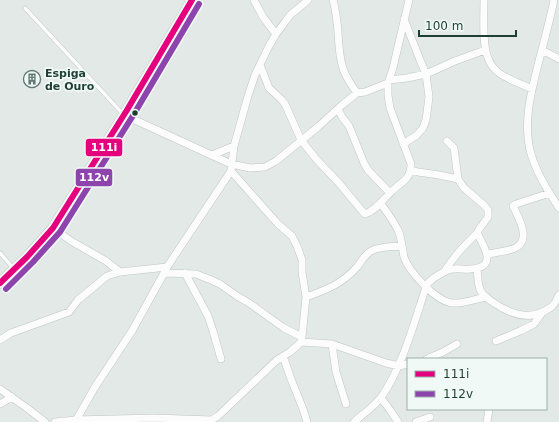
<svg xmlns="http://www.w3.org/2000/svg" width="559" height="422" viewBox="0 0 559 422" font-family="'DejaVu Sans',sans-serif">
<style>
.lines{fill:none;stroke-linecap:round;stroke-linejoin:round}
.lane-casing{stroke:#c0c6c3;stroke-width:4.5}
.street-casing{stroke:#c0c6c3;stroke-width:8}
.secondary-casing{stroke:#bec7c3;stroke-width:11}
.lane{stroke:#fbfcfb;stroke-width:3.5}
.street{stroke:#fbfcfb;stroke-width:7}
.secondary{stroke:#fbfcfb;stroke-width:10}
.bus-1-casing{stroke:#f0f9f5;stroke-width:9}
.bus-2-casing{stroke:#f0f9f5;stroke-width:9}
.bus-1{stroke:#e5007d;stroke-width:6}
.bus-2{stroke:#8e44ad;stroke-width:6}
.bus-dot{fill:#1e3f36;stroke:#f0f9f5;stroke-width:1.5}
.labels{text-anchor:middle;stroke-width:3.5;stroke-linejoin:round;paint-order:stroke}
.poi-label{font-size:11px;font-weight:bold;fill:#1e3f36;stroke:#f0f9f5;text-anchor:start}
.line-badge{stroke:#f0f9f5;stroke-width:1.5}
.badge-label{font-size:11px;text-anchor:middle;font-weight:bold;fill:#fff}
</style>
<rect width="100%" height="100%" fill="#e3e9e6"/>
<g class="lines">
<!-- lane casing -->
<g class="lane-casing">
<path id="lane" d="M 25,8 L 123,114
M 0,253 L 14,269"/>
</g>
<!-- street casing -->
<g class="street-casing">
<path id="street" d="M 254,0 L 263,17 L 276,34
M 333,0 C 335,6 336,15 337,22 C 339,37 338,57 344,71 C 347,79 352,86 357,93 L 365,92 L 388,83
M 484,0 C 484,16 482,44 488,58 C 490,64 494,69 499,73 C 509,80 521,84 532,89
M 554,0 C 550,19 545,38 540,57 C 532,88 522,122 531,154 C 537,174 548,191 559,208
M 542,50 L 559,59
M 260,65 L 269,88 L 281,99 L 285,104 L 301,140 L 317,160 L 338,182 L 363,212 L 365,214 C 377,210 383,199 392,191 C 396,187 402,183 406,179 C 410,174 411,169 411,164 L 390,108 L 388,95 L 388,83 L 393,68 L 409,0
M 389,80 L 407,78 L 426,74 L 455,61 L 485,50
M 338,109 L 342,117 L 349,126 L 364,163 L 368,170 L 390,193
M 124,115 L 231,164 L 250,168 L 265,167 L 276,161 L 319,126 L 342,105 L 357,93
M 447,141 L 454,148 L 458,179
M 403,144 L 417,135 L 423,128 L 426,120 L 429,97 L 426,74 L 420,60 L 404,19
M 212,155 L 234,146
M 381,204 C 387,212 393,220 398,230 C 402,239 402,248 404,257 C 409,272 436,301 452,303 C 463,304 475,299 486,297
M 53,228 L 71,241 L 106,261 L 120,272
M 487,254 C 495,253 510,251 517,247 C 531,238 518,217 513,206 L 516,204 L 550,193
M 477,268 C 478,276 477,286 482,293 C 484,296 488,298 491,301 C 508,313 529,322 548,309 C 550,308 552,307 553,305 C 556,303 557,298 559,295
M 444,272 C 454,256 464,246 477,233
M 164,273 L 196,274 L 211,280 L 220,284 L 237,296 L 249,303 L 284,328 L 302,337
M 185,273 L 208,316 L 213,331 L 221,359
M 306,297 C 326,290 342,284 357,267 C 362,261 364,255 371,251 C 380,246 392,247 402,246
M 0,340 L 11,333 L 69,312 L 78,300 L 107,276 L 120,272 L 167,267
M 496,341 L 520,331 L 534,324 L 542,313
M 301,342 L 332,344 L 386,363 L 399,366 L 408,364
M 332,344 L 336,372 L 346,404
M 283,356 L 291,379 L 303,409 L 307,422
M 427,359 L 443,352 L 457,344
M 0,389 L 27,408 L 45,422
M 381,398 L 390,410 L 398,422
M 0,404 L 12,397
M 55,422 L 75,420 L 154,418 L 212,420 L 218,416 L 277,360 L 290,352 L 298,345 L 301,342 L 302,337 L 306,297 L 302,272 L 302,260 L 297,246 L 292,236 L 278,224 L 231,171
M 75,422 L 95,387 L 132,331 L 164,273 L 167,267 L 231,171 L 234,146 L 248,96 L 255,75 L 268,48 L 276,34 L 285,22 L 290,15 L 306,2 L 308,0
M 354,422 C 363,414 375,406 382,396 C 403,365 414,323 426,287 C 427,285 428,283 429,282 C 434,277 447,269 454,269 C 459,268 465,270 470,269 C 497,268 486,249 477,233 L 480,228 L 488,217 L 488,210 L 484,205 L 464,188 L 458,179 L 439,175 L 418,172 L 411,170
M 416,422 L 430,417
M 487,422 L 489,409"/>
</g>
<!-- secondary casing -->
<g class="secondary-casing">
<path id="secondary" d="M 0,283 L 27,257 L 53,228 L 127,110 L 192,0"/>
</g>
<!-- lane -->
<use href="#lane" class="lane"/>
<!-- street -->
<use href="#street" class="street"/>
<!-- secondary -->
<use href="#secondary" class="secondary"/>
<!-- bus-1 casing -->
<g class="bus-1-casing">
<path id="bus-1" d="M 0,283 L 27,257 L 53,228 L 127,110 L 192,0"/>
</g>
<!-- bus-2 casing -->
<g class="bus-2-casing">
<path id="bus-2" d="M 6,289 L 33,262 L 60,232 L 134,114 L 199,4"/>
</g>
<!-- bus-1 -->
<use href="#bus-1" class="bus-1"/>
<!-- bus-2 -->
<use href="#bus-2" class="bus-2"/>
</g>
<!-- icons -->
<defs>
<g id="building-ring" transform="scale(0.9)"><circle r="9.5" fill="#f0f9f5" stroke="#637a74" stroke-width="1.5"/><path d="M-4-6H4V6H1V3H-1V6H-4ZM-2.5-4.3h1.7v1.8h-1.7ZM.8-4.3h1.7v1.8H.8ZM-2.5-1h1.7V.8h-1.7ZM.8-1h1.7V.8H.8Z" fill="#637a74"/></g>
</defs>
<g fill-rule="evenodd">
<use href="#building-ring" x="32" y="79"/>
</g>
<!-- markers -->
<circle class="bus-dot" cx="135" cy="113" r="3.5"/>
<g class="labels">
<!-- poi labels -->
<g class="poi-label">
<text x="45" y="77">Espiga<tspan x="45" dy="13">de Ouro</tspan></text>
</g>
</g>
<g class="line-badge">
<rect x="85" y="138" width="38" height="19" rx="4" fill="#e5007d"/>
<rect x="75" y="168" width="38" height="19" rx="4" fill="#8e44ad"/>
</g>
<g class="badge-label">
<text x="104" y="151">111i</text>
<text x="94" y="181">112v</text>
</g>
<!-- legend -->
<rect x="407" y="358" width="140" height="52" fill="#f0f9f5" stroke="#9cafa9"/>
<rect x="415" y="371" width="20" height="6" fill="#e5007d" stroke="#9cafa9"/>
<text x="443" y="378" font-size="12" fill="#1e3f36">111i</text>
<rect x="415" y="391" width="20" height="6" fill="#8e44ad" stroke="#9cafa9"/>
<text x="443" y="398" font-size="12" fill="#1e3f36">112v</text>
<!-- scale -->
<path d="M419 30v6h97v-6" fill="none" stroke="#1e3f36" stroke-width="2"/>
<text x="425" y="30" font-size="12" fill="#1e3f36" stroke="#f0f9f5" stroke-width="3" paint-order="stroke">100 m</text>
</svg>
